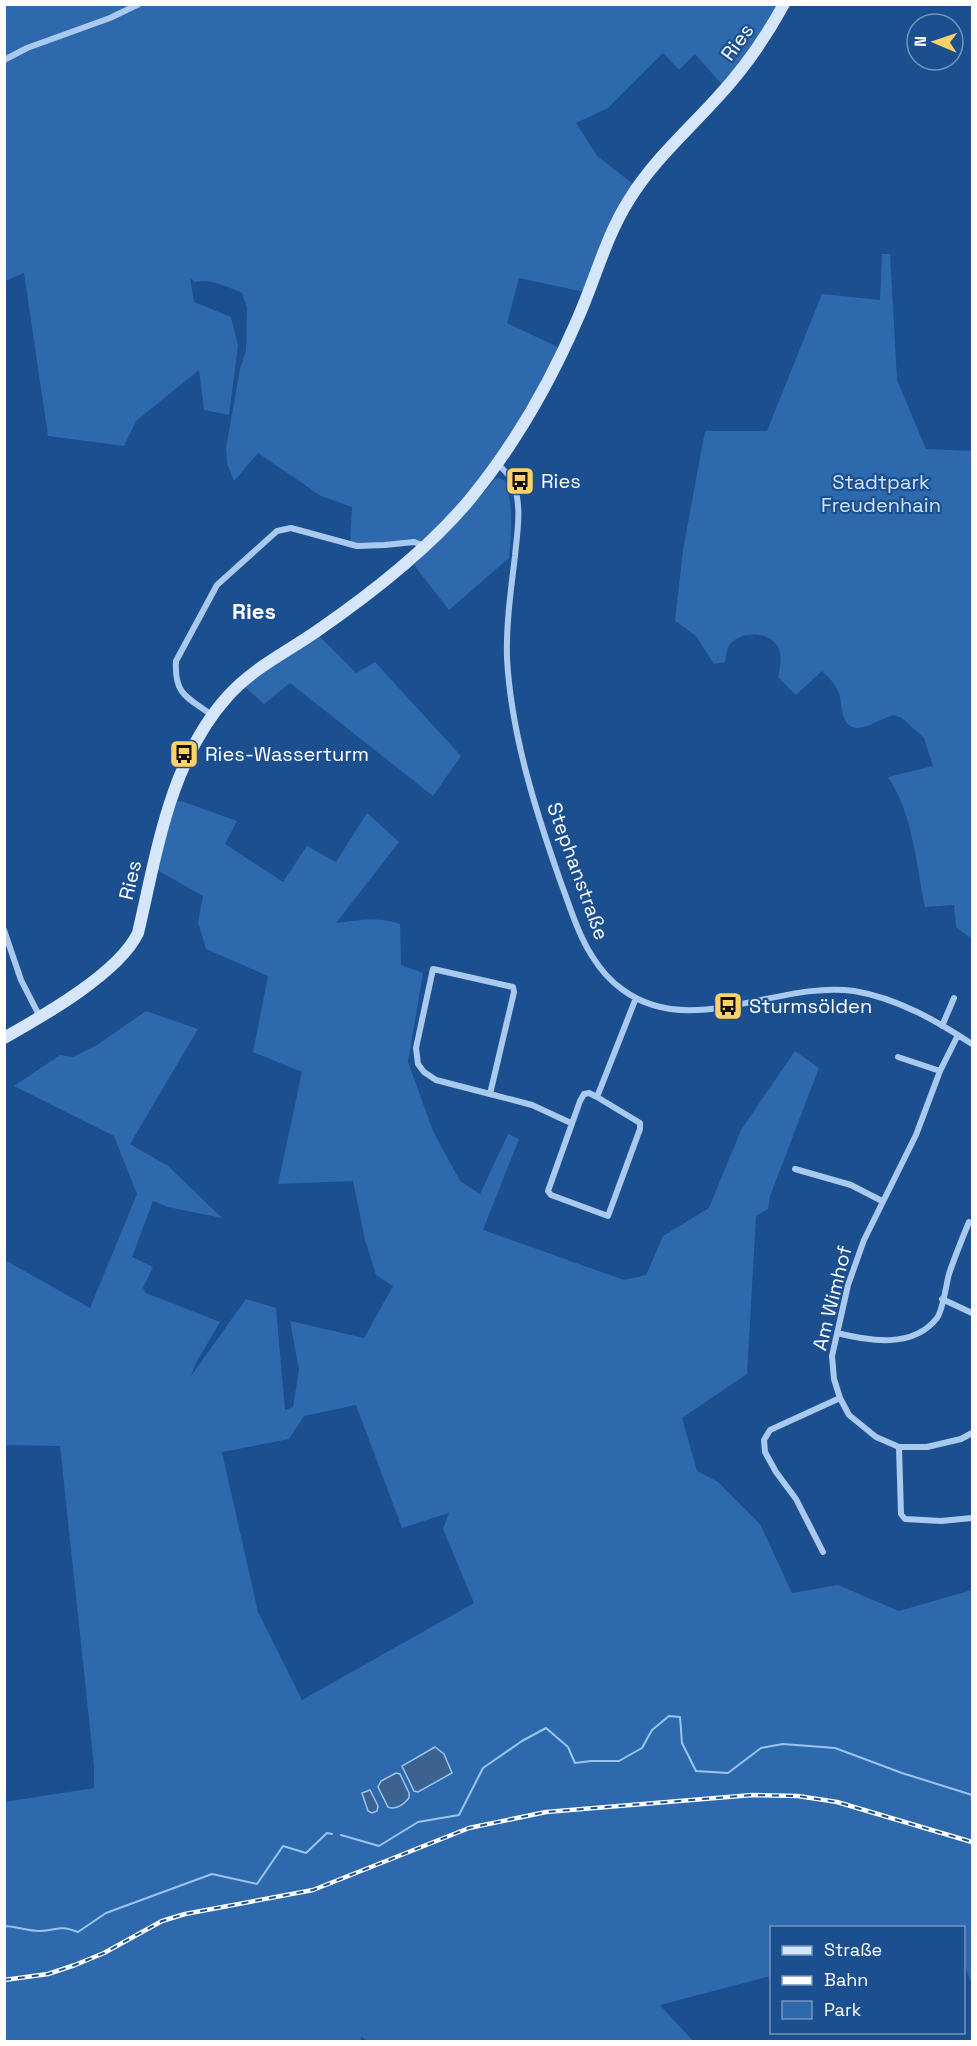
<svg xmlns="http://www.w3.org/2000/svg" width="977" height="2046" viewBox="0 0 977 2046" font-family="'Space Grotesk',sans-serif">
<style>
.green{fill:#2e69ad;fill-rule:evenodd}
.water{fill:#3c6290;stroke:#9cc4f0;stroke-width:1.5}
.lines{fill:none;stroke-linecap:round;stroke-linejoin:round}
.stream{stroke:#9cc4f0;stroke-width:2}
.street{stroke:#a9c9ee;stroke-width:6}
.secondary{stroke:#d6e6fa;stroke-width:12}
.rail-casing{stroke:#fff;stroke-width:4.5}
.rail{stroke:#1b4f8f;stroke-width:2;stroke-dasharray:7;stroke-linecap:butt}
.labels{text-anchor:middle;stroke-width:4.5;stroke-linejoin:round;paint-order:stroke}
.street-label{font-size:20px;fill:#fff;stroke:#1b4f8f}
.poi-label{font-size:20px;fill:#fff;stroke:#1b4f8f;text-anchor:start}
.park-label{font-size:20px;fill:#cfe3fa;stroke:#1b4f8f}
.quarter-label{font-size:22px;font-weight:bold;fill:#fff;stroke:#1b4f8f}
</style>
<rect width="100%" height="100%" fill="#1b4f8f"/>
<!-- green -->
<path class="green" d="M 5,5 L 784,5 L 726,89 L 695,54 L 679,70 L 663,53 L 608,108 L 576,123 L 597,156 L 637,187 L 589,293 L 519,278 L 507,323 L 564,350 L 469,501 L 419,543 L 350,545 L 352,507 L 321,496 L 258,453 L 234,481 L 227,463 L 226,448 L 240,369 L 246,350 L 247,308 L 242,293 C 227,287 211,278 194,282 L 190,277 L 194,302 L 231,317 L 238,346 L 229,415 L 204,410 L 199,370 L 136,421 L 124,446 L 48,436 L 24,273 L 5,281 Z
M 882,254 L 890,254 L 897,380 L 926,449 L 972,451 L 972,939 L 956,927 L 954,905 L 925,907 C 916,864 913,814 888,777 L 933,766 L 924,738 L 902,718 L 894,715 C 882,718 870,727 858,728 C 838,728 844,700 837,689 C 834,682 827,676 822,671 L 796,695 L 778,677 C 780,668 782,658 779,649 C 772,631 742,630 730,644 C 727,648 726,656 725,662 L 714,664 L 696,636 L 675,621 L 683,550 L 705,431 L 767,431 L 822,294 L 880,300 Z
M 499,478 L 506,481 C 513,509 512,529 509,558 L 449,610 L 414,565 L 454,526 L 495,479 Z
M 318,635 L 356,673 L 375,662 L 461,756 L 433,796 L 290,683 L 264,704 L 245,687 L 247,683 Z
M 181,801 L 237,821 L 225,844 L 283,882 L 307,846 L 336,862 L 367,813 L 399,842 L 336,923 C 360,921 375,916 400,924 L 401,965 L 423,973 L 408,1062 L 433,1131 L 460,1181 L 480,1194 L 508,1134 L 519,1139 L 483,1230 L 624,1280 L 646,1275 L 663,1236 L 709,1208 L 741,1130 L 795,1051 L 819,1068 L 770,1196 L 768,1209 L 756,1216 L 747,1374 L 682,1418 L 697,1471 L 718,1482 L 760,1524 L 792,1593 L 838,1585 L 899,1611 L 972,1590 L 972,1985 L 964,1963 L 964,1928 L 772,1928 L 771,1976 L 660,2005 L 693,2041 L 368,2042 L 361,2036 L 360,2042 L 5,2041 L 4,1802 L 94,1788 L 94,1766 L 60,1446 L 5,1445 L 5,1260 L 90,1308 L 137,1194 L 114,1136 L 14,1086 L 60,1055 L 73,1057 L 97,1045 L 146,1011 L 198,1029 L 130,1144 L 168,1166 L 222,1218 L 168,1207 L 153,1201 L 132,1257 L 153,1267 L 143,1288 L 146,1293 L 220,1322 L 196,1363 L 191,1376 L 246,1299 L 276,1308 L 285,1410 L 293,1407 L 299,1370 L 290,1321 L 364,1338 L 393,1286 L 376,1275 L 365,1240 L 353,1181 L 278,1184 L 302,1072 L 253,1052 L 268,976 L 206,949 L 198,922 L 203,896 L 157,870 L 161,851 L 177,802 ZM 356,1405 L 402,1528 L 449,1513 L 443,1529 L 474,1603 L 302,1700 L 258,1612 L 222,1452 L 289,1439 L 304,1416 ZM 435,1747 L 444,1754 L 452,1773 L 418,1792 L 402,1766 ZM 396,1773 L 400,1774 L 409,1793 L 381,1781 Z"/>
<!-- water -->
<path class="water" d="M 435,1747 L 444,1754 L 452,1773 L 418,1792 L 414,1791 L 402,1766 Z
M 396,1773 L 400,1774 L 409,1793 L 409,1798 C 404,1804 396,1810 388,1807 L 378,1787 L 381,1781 Z
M 370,1790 L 378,1806 L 377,1811 L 372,1813 L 368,1811 L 362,1793 Z"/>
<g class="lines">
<!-- stream -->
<path class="stream" d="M 341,1835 L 379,1846 L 418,1822 L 459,1815 L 483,1768 L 522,1741 L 546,1728 L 568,1747 L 575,1763 L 591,1761 L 619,1761 L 642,1748 L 652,1730 L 669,1716 L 680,1717 L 682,1743 L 696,1771 L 728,1773 L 761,1748 L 783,1744 L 835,1748 L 902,1773 L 972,1795
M 4,1926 C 16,1926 27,1931 39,1931 C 58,1931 57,1924 78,1932 L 106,1913 L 212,1874 L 257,1884 L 283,1846 L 306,1853 L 327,1833 L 332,1834"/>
<!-- street -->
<path class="street" d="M 4,60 L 27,48 L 110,18 L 139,4
M 498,464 C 505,471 511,477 514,486 C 522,507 517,534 515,556 C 511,589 506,624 507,658 C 511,734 536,812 561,883 C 570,907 578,934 592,956 C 600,969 610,981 623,990 C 691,1040 779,980 854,991 C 897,998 937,1021 972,1044
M 212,715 C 187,697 174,695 176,661 L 217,585 L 277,531 L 291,528 L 357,546 L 385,545 L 414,542 L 424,546
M 4,930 L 21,980 L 40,1017
M 942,1026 L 954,998
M 958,1035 L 940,1071 L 916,1135 L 864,1240 L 848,1285 L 832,1356 L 834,1379 L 840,1398 L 849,1415 L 876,1437 L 899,1447 L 927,1447 L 961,1439 L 972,1433
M 898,1057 L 940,1071
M 490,1094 L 436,1080 L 424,1072 L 418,1064 L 416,1048 L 433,969 L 513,987 L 514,992 L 490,1094 L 532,1105 L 571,1123
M 597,1097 L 589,1093 L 584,1094 L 580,1101 L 548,1191 L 551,1195 L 608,1216 L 640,1129 L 640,1123 L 597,1097 L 636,998
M 795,1169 L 851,1185 L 882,1201
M 942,1299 L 972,1313
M 837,1333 C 869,1341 913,1349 937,1318 C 943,1310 946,1285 949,1274 C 955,1256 962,1239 969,1222
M 899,1447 L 901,1514 L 905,1519 L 941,1521 L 972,1518
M 823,1552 L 796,1499 L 776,1472 L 765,1452 L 764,1440 L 770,1430 L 840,1398"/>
<!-- secondary -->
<path class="secondary" d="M 4,1038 C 43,1016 119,973 138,933 C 157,852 170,760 228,696 C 253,668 287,652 317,631 C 372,593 429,549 471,498 C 516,443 550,383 578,318 C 595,280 606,236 629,200 C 652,162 686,132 716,99 C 743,70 765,39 784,4"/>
<!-- rail casing -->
<g class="rail-casing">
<path id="rail" d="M 4,1980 L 48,1974 L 75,1965 L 104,1953 L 162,1921 L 185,1914 L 313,1890 L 469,1828 L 546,1812 L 752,1795 L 798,1796 L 837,1802 L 972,1842"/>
</g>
<!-- rail -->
<use href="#rail" class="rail"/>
</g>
<!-- icons -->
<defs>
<g id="bus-square" transform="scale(1.5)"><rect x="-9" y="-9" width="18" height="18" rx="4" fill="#ffd166" stroke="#1b4f8f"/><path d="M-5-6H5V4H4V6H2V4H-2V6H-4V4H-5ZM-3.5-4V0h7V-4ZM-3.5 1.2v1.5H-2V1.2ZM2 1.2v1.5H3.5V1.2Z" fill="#111"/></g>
</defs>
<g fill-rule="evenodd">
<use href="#bus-square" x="520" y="481"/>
<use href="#bus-square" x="184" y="754"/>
<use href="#bus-square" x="728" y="1006"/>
</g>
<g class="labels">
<!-- street labels -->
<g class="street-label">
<text transform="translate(737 42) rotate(-54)" y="7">Ries</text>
<text transform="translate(578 871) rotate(70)" y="7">Stephanstraße</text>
<text transform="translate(130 880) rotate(-77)" y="7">Ries</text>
<text transform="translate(832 1298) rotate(-76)" y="7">Am Wimhof</text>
</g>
<!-- poi labels -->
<g class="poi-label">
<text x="541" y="488">Ries</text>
<text x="205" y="761">Ries-Wasserturm</text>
<text x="749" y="1013">Sturmsölden</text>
</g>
<!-- park labels -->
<g class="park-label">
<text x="881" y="489">Stadtpark<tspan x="881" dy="23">Freudenhain</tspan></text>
</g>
<!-- quarter labels -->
<g class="quarter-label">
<text x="254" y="619">Ries</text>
</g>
</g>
<!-- border -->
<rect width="977" height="2046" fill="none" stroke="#ffffff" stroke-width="12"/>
<!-- legend -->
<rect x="770" y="1926" width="195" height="108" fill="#1b4f8f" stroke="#7695bc" stroke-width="1.5"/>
<rect x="782" y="1946" width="30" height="9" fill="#d6e6fa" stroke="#7695bc" stroke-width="1.5"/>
<text x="824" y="1956" font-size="18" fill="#ffffff">Straße</text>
<rect x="782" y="1976" width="30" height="9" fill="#ffffff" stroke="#7695bc" stroke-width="1.5"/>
<text x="824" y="1986" font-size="18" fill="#ffffff">Bahn</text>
<rect x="782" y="2001" width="30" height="18" fill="#2e69ad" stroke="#7695bc" stroke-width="1.5"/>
<text x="824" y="2016" font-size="18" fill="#ffffff">Park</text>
<!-- north arrow -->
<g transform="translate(935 42) rotate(272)"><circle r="28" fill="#1b4f8f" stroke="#7695bc" stroke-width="1.5"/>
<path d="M0-4.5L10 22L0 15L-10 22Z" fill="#ffd166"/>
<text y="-9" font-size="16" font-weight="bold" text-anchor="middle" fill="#ffffff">N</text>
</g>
</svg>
